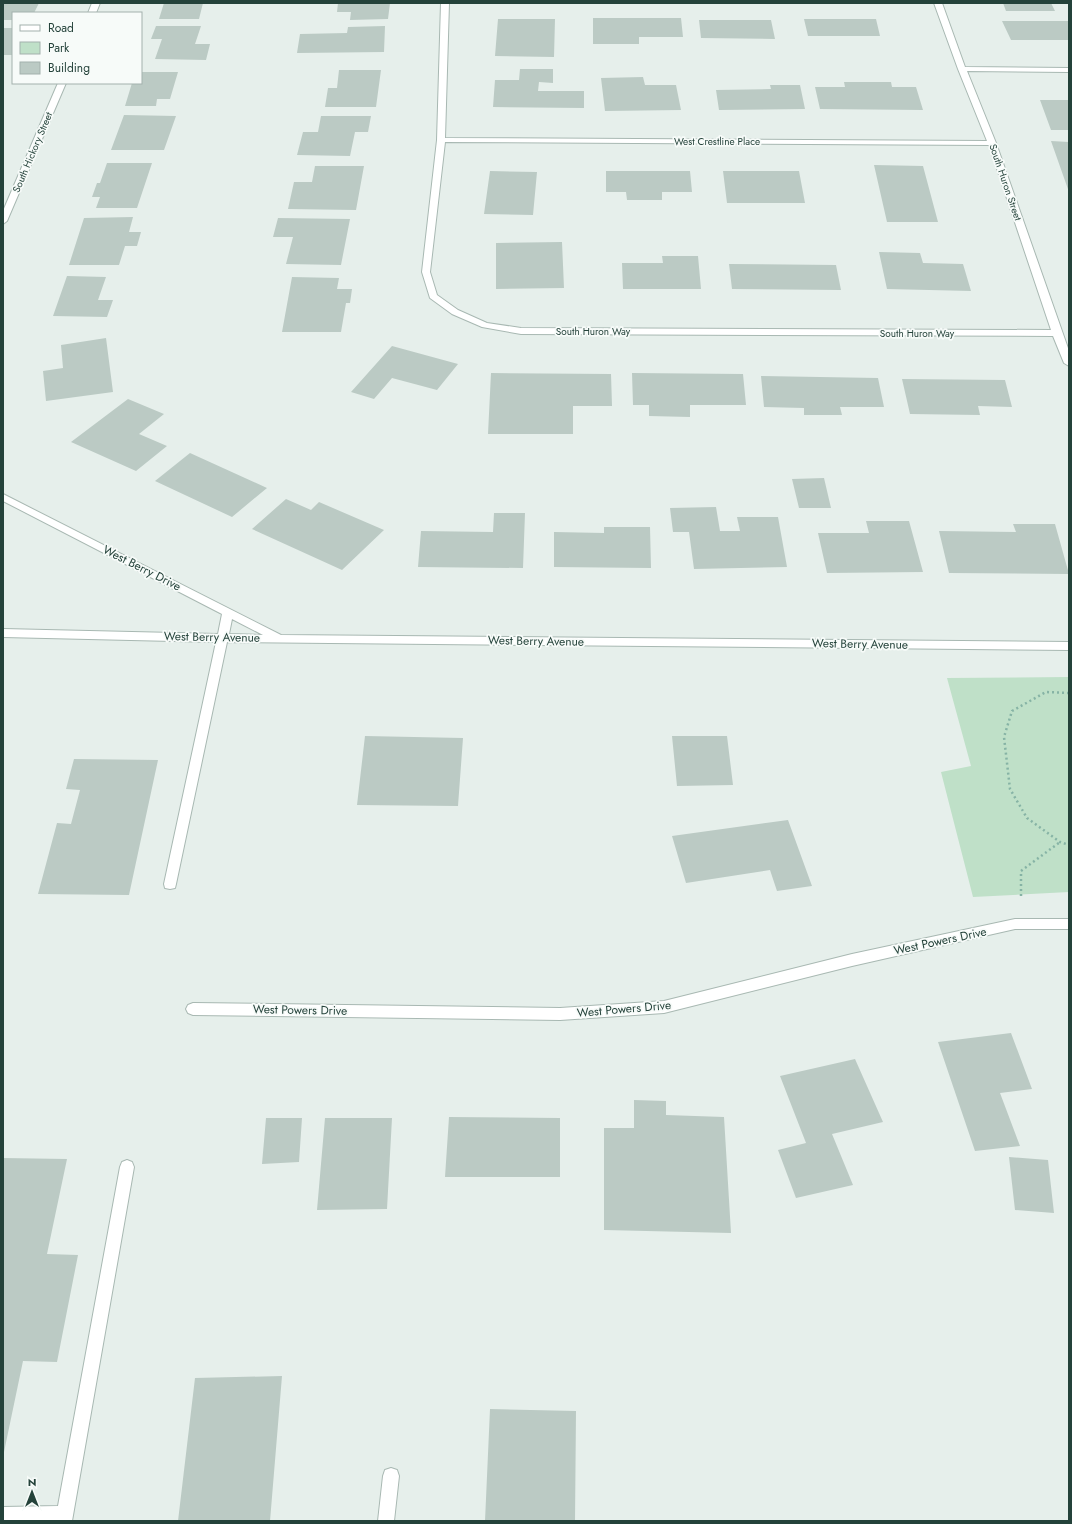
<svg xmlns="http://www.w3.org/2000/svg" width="1072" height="1524" viewBox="0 0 1072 1524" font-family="Jost,sans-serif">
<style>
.green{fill:#bfe0c8}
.building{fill:#bbcac4}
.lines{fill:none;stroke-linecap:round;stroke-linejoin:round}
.minor-casing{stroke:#a8b8b2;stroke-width:2}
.path{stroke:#86b3a5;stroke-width:2.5;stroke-dasharray:2 3;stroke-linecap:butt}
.minor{fill:#fff;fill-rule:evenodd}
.labels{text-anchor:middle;stroke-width:3.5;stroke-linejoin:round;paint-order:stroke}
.far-street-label{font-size:10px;fill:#24423a;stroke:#f7fbf9}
.street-label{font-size:12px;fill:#24423a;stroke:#f7fbf9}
</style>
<rect width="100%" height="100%" fill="#e6efeb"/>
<!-- green -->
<path class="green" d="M 1069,677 L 1069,892 L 973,897 L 941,772 L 971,766 L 947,678 Z"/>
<!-- building -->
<path class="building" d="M 3,3 L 39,3 L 34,13 L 13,13 L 13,20 L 3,20 Z
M 164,3 L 203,3 L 199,19 L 159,19 Z
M 338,3 L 390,3 L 388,19 L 350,20 L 351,12 L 337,12 Z
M 1003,3 L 1051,3 L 1055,11 L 1006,11 Z
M 593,18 L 681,18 L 683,37 L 639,37 L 639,44 L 593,44 Z
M 498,19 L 555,19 L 554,57 L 495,56 Z
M 804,19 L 876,19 L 880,36 L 808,36 Z
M 699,20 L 771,20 L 775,39 L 701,38 Z
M 1002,21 L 1069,21 L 1069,40 L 1011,40 Z
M 156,26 L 201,26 L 195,44 L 210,44 L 206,60 L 155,59 L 162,39 L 151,39 Z
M 385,26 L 384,52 L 297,53 L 300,34 L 347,33 L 348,27 Z
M 3,28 L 13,28 L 13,55 L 3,55 Z
M 520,69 L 553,69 L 553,83 L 539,82 L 538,91 L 584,91 L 584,108 L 493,107 L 495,80 L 519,80 Z
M 339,70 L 381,70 L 376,107 L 325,107 L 328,88 L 337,88 Z
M 141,72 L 178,72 L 170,99 L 157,99 L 156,106 L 125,106 L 132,83 L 141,83 Z
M 643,77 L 645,85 L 676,85 L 681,110 L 605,111 L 601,78 Z
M 844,82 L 891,82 L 892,87 L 916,87 L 923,110 L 820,109 L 815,87 L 845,87 Z
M 770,85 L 800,85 L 805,109 L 719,110 L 716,90 L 771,89 Z
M 1040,100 L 1069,100 L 1069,130 L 1051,130 Z
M 124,115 L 176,116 L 164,150 L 111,150 Z
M 321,116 L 371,116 L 368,132 L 355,132 L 350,156 L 297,155 L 303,132 L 318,132 Z
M 1051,141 L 1069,142 L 1069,192 Z
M 107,163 L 152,163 L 137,208 L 96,208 L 100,197 L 92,197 L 97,183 L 100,183 Z
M 874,165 L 923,166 L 938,222 L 887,222 Z
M 315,166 L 364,166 L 356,210 L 288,209 L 294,182 L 312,182 Z
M 490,171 L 537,172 L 533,215 L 484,214 Z
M 606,171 L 690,171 L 692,192 L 662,192 L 662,200 L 627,200 L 626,192 L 606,192 Z
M 723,171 L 799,171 L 805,203 L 727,203 Z
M 133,217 L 129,232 L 141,232 L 137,246 L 125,246 L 119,265 L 69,265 L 84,218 Z
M 278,218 L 350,219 L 341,265 L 286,264 L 293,237 L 273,237 Z
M 562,242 L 564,288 L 496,289 L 496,243 Z
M 879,252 L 920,253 L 923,263 L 963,264 L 971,291 L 887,289 Z
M 662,256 L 698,256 L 701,289 L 623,289 L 622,263 L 663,263 Z
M 729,264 L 836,265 L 841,290 L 732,289 Z
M 67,276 L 106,277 L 98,300 L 113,300 L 107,317 L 53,316 Z
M 292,277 L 339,278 L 337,289 L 352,289 L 350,303 L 346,303 L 341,332 L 282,332 Z
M 106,338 L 113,392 L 46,401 L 43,371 L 63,368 L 61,345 Z
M 392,346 L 458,364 L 437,390 L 392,378 L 374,399 L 351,392 Z
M 491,373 L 611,374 L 612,406 L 573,406 L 573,434 L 488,434 Z
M 632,373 L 743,374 L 746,405 L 690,405 L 690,417 L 649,416 L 649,405 L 633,405 Z
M 761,376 L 878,378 L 884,407 L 840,407 L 842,415 L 804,415 L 804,408 L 764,407 Z
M 902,379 L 1005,380 L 1012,407 L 978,406 L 980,415 L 910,414 Z
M 128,399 L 164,414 L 139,434 L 167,446 L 136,471 L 71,442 Z
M 190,453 L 267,488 L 232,517 L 155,481 Z
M 824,478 L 831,508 L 799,508 L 792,479 Z
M 286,499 L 311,510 L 319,502 L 384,530 L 342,570 L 252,529 Z
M 716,507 L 720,531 L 740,531 L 737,517 L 778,517 L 787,567 L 694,569 L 689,532 L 673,532 L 670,508 Z
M 494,513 L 525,513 L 523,568 L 418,567 L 421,531 L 493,532 Z
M 866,521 L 909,521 L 923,572 L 827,573 L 818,533 L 869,533 Z
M 1013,524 L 1055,524 L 1069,574 L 949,573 L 939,531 L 1016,532 Z
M 604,527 L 650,527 L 651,568 L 554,567 L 554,532 L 604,533 Z
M 365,736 L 463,738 L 458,806 L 357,805 Z
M 672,736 L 727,736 L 733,785 L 677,786 Z
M 74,759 L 158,760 L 129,895 L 38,894 L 57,823 L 71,824 L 80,790 L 66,789 Z
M 788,820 L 812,886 L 777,891 L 770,870 L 686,883 L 672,836 Z
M 1011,1033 L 1032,1089 L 1000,1093 L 1020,1146 L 975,1151 L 938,1042 Z
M 855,1059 L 883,1122 L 832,1134 L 853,1185 L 796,1198 L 778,1150 L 806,1143 L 780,1076 Z
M 634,1100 L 666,1101 L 666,1115 L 724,1117 L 731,1233 L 604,1230 L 604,1128 L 634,1128 Z
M 449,1117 L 560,1118 L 560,1177 L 445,1177 Z
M 266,1118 L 302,1118 L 299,1162 L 262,1164 Z
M 325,1118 L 392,1118 L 387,1209 L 317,1210 Z
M 1009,1157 L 1048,1160 L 1054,1213 L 1015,1210 Z
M 3,1158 L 67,1159 L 47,1254 L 78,1255 L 57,1362 L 23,1361 L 4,1452 Z
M 282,1376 L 270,1521 L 178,1521 L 195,1378 Z
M 490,1409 L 576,1411 L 575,1521 L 485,1521 Z"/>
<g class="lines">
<!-- minor casing -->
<g class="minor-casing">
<path id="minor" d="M 92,3 L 100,3 L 96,13 L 88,13 Z
M 441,3 L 449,3 L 445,138 L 987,141 L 958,69 L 934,3 L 942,3 L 965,67 L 1069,68 L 1069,72 L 967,71 L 996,143 L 1069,351 L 1069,366 L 1064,363 L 1053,336 L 521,334 L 482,327 L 452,314 L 430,298 L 422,272 L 437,140 ZM 445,142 L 989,145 L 1051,330 L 521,328 L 487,323 L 458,310 L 437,295 L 430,272 Z
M 58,83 L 66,83 L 7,221 L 3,224 L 3,211 Z
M 3,494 L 281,635 L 1069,642 L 1069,650 L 227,642 L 176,884 L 175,888 L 170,889 L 165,888 L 164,884 L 216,642 L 3,637 L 3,629 L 218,634 L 222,614 L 3,501 ZM 232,619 L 263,635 L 229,634 Z
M 1015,919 L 1069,919 L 1069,929 L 1015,929 L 852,966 L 664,1013 L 560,1020 L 193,1015 L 188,1013 L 186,1009 L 188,1005 L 193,1003 L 560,1008 L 664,1001 L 852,954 Z
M 127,1160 L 132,1162 L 134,1167 L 72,1521 L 3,1521 L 3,1507 L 58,1506 L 120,1167 L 122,1162 Z
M 391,1468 L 397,1470 L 399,1476 L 394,1521 L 378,1521 L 383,1476 L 385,1470 Z"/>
</g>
<!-- path -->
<path class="path" d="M 1069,693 L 1046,692 L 1012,711 L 1004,737 L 1010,789 L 1027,818 L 1060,842 L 1069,845
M 1021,896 L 1021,871 L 1060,842"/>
<!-- minor -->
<use href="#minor" class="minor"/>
</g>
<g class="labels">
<!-- far-street labels -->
<g class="far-street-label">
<text x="717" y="145">West Crestline Place</text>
<text transform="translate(32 152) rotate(-67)" y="4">South Hickory Street</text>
<text transform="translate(1006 182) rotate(71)" y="4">South Huron Street</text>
<text x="593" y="335">South Huron Way</text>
<text x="917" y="337">South Huron Way</text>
</g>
<!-- street labels -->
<g class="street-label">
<text transform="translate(142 568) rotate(27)" y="4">West Berry Drive</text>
<text transform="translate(212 637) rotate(1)" y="4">West Berry Avenue</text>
<text transform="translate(536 641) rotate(1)" y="4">West Berry Avenue</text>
<text transform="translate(860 644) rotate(1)" y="4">West Berry Avenue</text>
<text transform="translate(940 941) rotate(-12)" y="4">West Powers Drive</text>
<text transform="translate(624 1009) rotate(-5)" y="4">West Powers Drive</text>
<text transform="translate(300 1010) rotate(1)" y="4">West Powers Drive</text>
</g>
</g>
<!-- border -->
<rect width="1072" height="1524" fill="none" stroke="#24423a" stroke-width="8"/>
<!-- legend -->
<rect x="12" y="12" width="130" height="72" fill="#f7fbf9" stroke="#a3b1ad"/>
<rect x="20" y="25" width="20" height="6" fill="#ffffff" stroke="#a3b1ad"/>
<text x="48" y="32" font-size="12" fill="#24423a">Road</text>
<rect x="20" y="42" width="20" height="12" fill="#bfe0c8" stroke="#a3b1ad"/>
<text x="48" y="52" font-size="12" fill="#24423a">Park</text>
<rect x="20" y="62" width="20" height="12" fill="#bbcac4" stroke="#a3b1ad"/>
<text x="48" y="72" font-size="12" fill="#24423a">Building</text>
<!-- north arrow -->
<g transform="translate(32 1492)" stroke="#f7fbf9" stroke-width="3" paint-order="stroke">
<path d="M0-3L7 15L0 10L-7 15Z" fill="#24423a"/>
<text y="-6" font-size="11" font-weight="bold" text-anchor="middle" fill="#24423a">N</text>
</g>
</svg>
